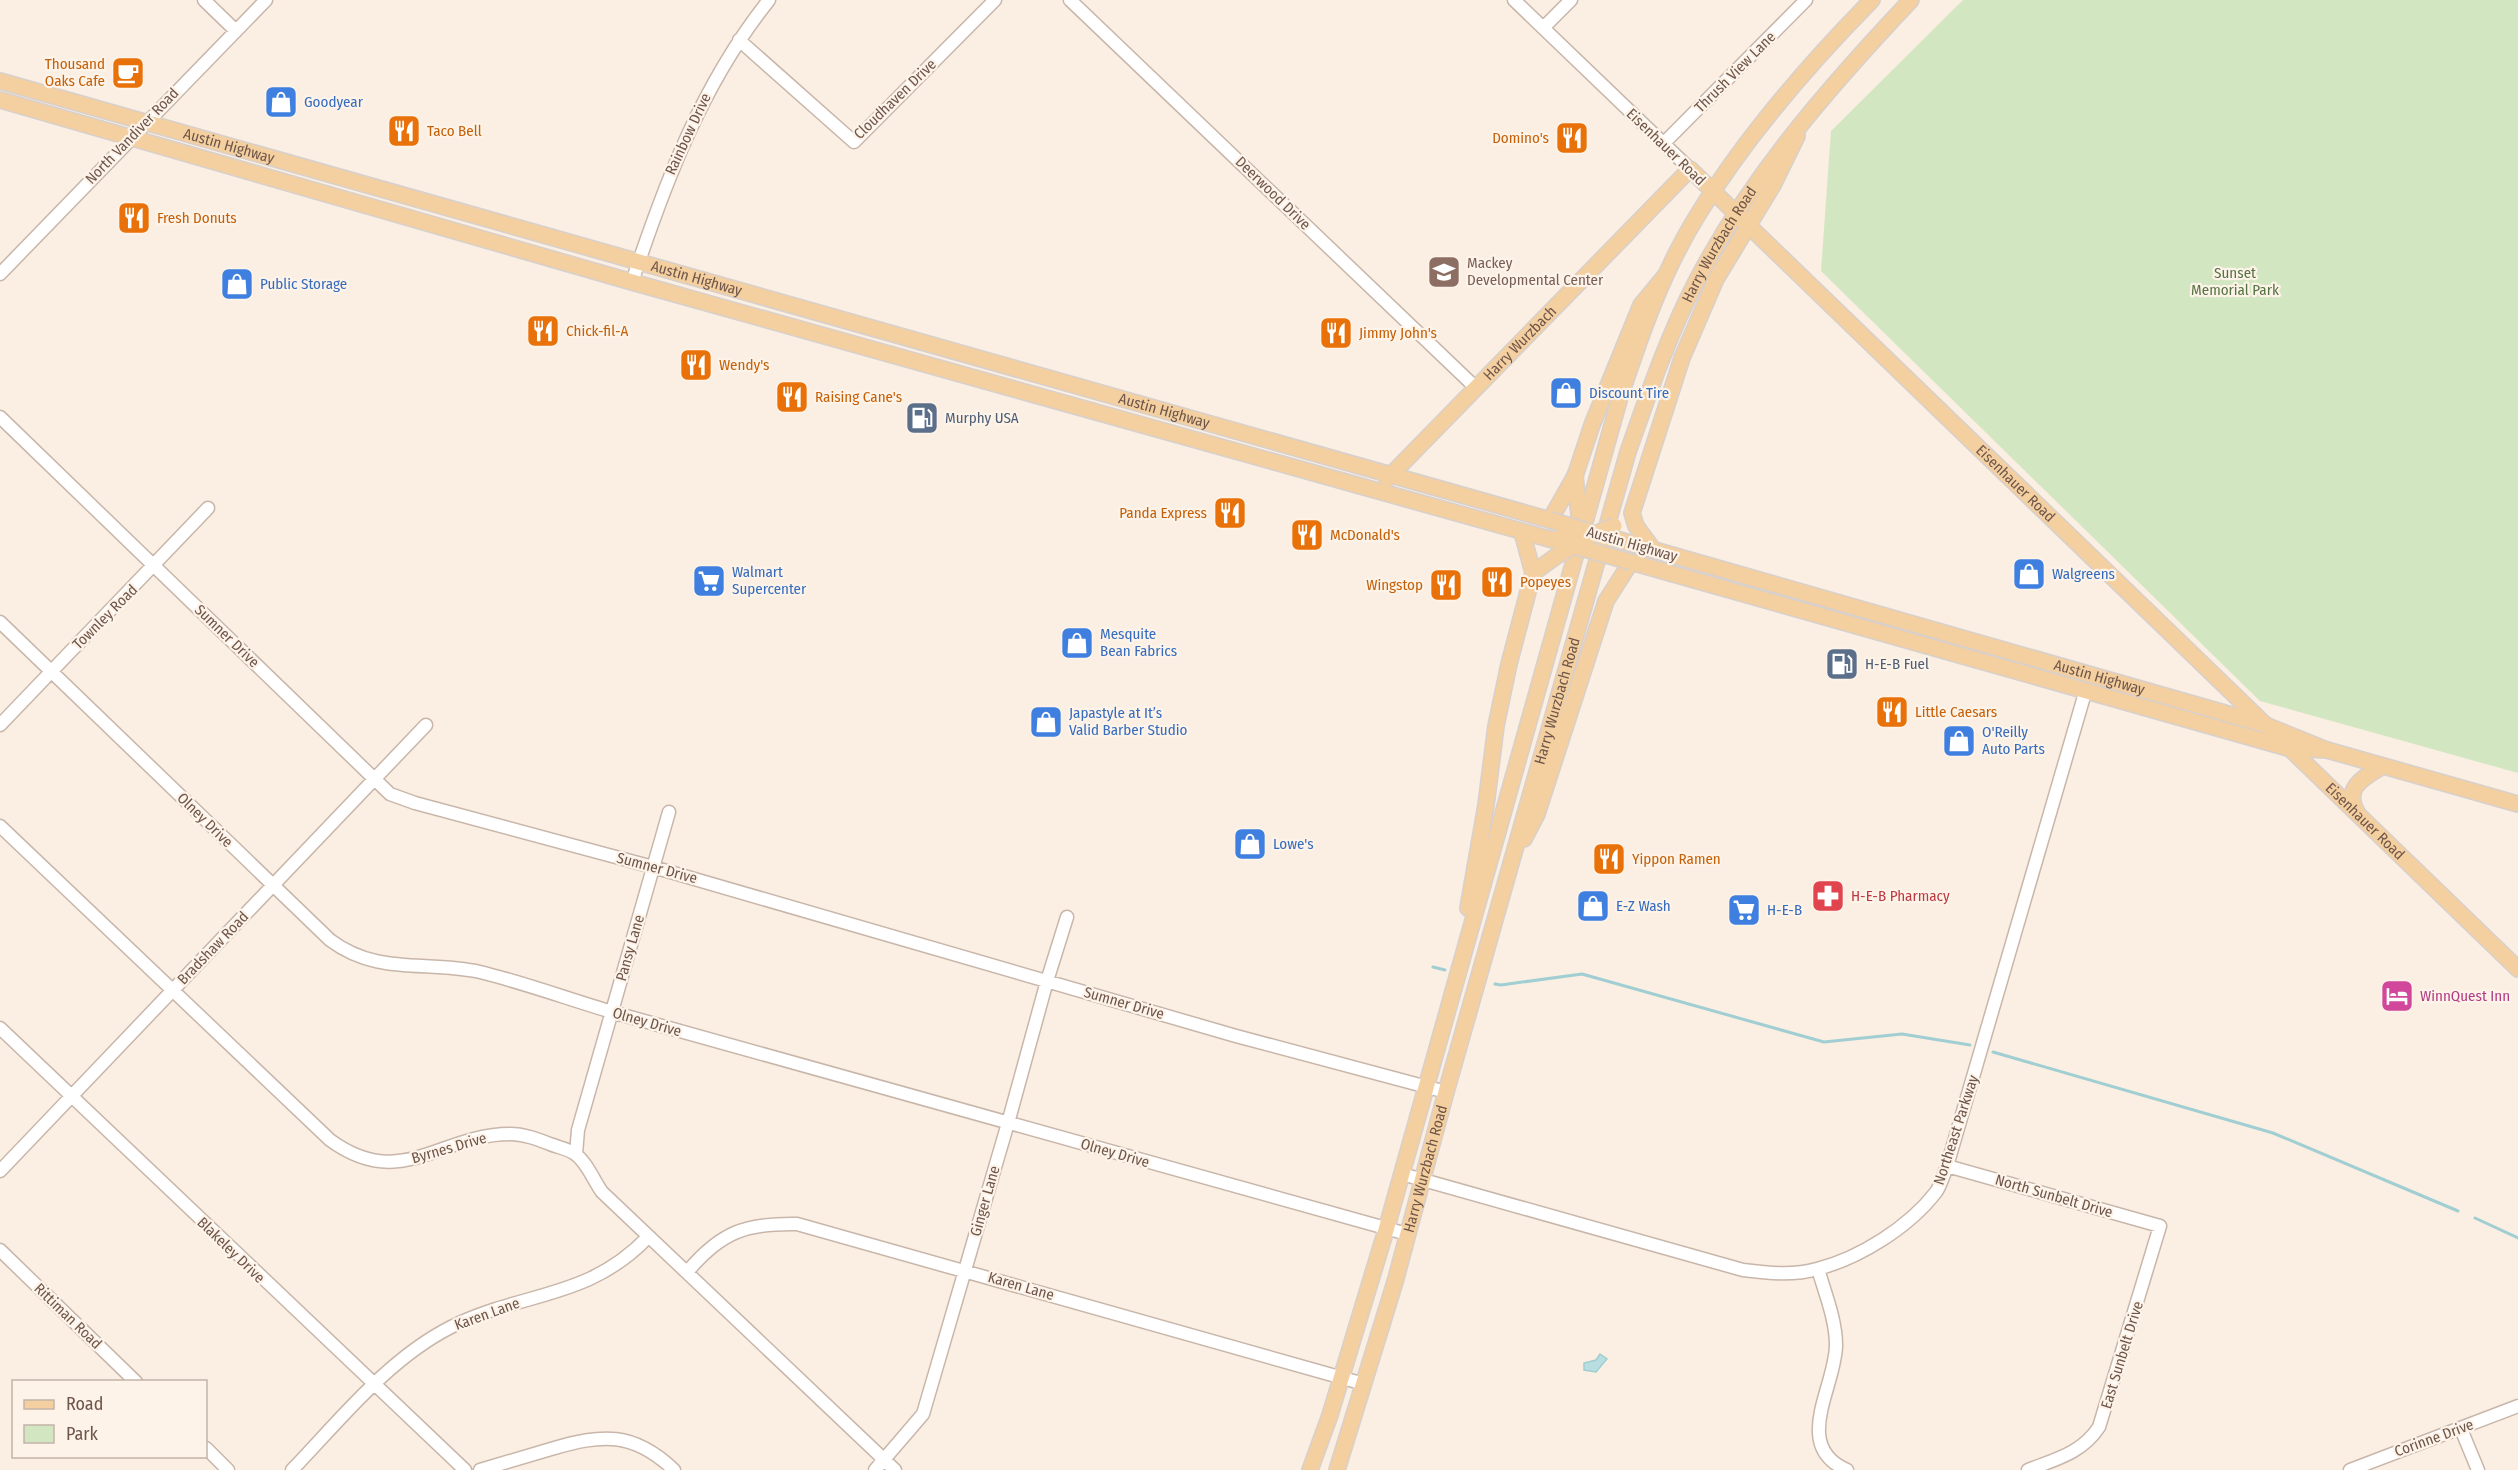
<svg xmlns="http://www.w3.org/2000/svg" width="2518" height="1470" viewBox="0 0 2518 1470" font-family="'Fira Sans Condensed',sans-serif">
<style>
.green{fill:#d3e6c2}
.water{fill:#b9dee1;stroke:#a0ced2;stroke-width:1.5}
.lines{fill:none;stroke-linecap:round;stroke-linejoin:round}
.stream{stroke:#a0ced2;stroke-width:3}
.minor-casing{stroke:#c9b6aa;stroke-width:15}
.major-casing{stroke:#d7d0cd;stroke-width:18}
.minor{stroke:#fff;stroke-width:12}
.major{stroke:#f4cf9f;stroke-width:15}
.major-bridge-casing{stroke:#d7d0cd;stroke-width:18;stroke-linecap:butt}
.major-bridge{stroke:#f4cf9f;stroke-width:15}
.labels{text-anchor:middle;stroke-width:4.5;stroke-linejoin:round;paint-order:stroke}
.food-label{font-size:15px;fill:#c56008;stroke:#fdf3e8;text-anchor:start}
.street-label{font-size:15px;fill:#6f564b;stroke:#fdf3e8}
.shop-label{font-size:15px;fill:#366cbe;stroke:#fdf3e8;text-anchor:start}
.education-label{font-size:15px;fill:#785e54;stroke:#fdf3e8;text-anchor:start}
.park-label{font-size:15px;fill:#557444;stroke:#fdf3e8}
.service-label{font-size:15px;fill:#4e5e75;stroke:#fdf3e8;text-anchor:start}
.health-label{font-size:15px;fill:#be3a42;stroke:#fdf3e8;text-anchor:start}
.hotel-label{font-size:15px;fill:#b23c85;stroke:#fdf3e8;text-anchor:start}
</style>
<rect width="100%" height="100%" fill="#faefe2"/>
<!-- green -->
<path class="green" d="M 1963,0 L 2518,0 L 2518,773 L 2260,701 L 1821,271 L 1831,131 Z"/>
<!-- water -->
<path class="water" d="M 1600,1354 L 1607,1359 L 1596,1372 L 1584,1370 L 1584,1363 L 1596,1360 Z"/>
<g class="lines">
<!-- stream -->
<path class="stream" d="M 1433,967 L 1445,970
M 1495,984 L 1501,985 L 1582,974 L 1824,1042 L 1902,1034 L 1970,1045
M 1993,1052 L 2273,1133 L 2458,1211
M 2475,1218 L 2518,1238"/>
<!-- minor casing -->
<g class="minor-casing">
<path id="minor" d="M 204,0 L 236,31
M 1070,0 L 1475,387
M 1514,0 L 1690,169
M 1543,28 L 1571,0
M 739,40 L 854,142 L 995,0
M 1663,144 L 1806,0
M 0,274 L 266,0
M 632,282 C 666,180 702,84 769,0
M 0,417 L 390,794 L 415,803 L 653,867 L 1236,1036 L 1446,1092
M 0,622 L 330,940 C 378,976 426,960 480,972 C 525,983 568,999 612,1012 L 1407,1234
M 0,725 L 208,508
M 0,826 L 330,1140 C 401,1192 440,1134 510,1134 C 524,1134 537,1139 550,1144 C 557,1147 569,1149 575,1154 C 586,1161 594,1181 602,1192 L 895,1470
M 0,1028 L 465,1470
M 576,1154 L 578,1130 L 669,812
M 1947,1166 L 2160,1226 L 2099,1427 C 2082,1453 2056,1459 2028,1470
M 0,1171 L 426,725
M 1402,1174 L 1743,1270 C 1767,1273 1793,1276 1817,1269 C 1860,1258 1909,1227 1936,1192 C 1941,1185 1944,1174 1947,1166 L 2085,693
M 0,1250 L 136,1382
M 1818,1269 C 1825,1293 1836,1320 1836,1345 C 1836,1386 1791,1446 1847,1470
M 688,1271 C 721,1232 746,1223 797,1224 L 1364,1384
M 2461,1429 L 2478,1470
M 206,1448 L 228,1470
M 292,1470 C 340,1420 388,1359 451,1327 C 523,1291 588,1300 648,1237
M 480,1470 C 503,1463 527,1456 551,1449 C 602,1434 633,1431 674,1470
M 875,1470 L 923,1414 L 1008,1123 L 1047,981 L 1067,917
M 2350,1470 L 2518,1406"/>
</g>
<!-- major casing -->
<g class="major-casing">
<g id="major">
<path id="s1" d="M 0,81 L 1550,520 L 1575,476 L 1592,425 L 1641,305 L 1665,276"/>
<path d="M 0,100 L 632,282 L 1546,538"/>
<path d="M 1575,476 L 1579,515"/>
<path id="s2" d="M 1387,479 L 1690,169 L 2518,969"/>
<path id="s3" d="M 1609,537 L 2263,724 L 2327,750 L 2518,804"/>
<path d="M 1653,549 L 1636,526 L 1632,513 L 1682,358 L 1716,279 L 1773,185 L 1797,136"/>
<path d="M 1533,573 L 1555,557"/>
<path d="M 2358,814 C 2342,788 2363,778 2383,766"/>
<path d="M 1524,839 L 1537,814 L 1606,601 L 1631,562 L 2288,748 L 2327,750"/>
<path d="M 1468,908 L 1486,805 L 1496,726 L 1509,664 L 1533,573 L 1522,532"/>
<path d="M 1310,1470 L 1330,1415 L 1386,1230 L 1620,397 C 1641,334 1663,270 1699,213 C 1747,135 1808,65 1872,0"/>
<path id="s4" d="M 1337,1470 L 1395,1282 L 1446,1092 L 1628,452 C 1648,395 1668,336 1696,282 C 1751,176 1829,87 1911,0"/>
</g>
</g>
<!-- minor -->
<use href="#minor" class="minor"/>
<!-- major -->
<use href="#major" class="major"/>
<!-- major-bridge casing -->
<g class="major-bridge-casing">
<path id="major-bridge" d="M 1550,520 L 1591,532
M 1546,538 L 1631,562
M 1558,538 L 1590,536 L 1614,526
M 1555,557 L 1577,544"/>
</g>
<!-- major-bridge -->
<use href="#major-bridge" class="major-bridge"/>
</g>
<!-- icons -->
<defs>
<g id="cafe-square" transform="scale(1.725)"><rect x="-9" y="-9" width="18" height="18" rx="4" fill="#e8710a" stroke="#fdf3e8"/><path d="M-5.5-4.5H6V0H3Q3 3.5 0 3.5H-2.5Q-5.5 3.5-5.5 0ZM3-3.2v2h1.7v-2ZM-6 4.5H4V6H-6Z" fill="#fff"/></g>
<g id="shop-square" transform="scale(1.725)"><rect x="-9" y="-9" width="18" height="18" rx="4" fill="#3f7fe0" stroke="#fdf3e8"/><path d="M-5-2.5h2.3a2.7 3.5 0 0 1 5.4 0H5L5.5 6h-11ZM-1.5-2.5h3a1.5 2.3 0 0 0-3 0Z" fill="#fff"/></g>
<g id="restaurant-square" transform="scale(1.725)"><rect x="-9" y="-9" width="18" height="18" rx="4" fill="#e8710a" stroke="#fdf3e8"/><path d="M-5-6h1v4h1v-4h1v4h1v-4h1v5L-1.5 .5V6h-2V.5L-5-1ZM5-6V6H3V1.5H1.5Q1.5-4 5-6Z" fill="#fff"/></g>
<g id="school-square" transform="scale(1.725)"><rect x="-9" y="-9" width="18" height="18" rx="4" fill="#8d6e63" stroke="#fdf3e8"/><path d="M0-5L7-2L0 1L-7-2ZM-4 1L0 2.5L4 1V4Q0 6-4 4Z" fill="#fff"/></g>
<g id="fuel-square" transform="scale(1.725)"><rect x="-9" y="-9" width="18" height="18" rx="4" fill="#5c6f8a" stroke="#fdf3e8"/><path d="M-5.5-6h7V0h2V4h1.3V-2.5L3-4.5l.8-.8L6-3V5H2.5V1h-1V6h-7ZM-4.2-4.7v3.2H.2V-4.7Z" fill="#fff"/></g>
<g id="supermarket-square" transform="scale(1.725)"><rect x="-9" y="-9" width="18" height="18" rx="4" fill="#3f7fe0" stroke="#fdf3e8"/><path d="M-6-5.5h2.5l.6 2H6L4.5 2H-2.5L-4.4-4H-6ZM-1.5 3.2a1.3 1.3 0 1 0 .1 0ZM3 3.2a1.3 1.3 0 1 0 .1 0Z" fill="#fff"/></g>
<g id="pharmacy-square" transform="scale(1.725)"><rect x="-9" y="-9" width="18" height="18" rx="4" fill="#e0444e" stroke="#fdf3e8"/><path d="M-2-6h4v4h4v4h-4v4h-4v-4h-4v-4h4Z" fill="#fff"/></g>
<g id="hotel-square" transform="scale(1.725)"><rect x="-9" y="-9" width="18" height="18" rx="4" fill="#d1479c" stroke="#fdf3e8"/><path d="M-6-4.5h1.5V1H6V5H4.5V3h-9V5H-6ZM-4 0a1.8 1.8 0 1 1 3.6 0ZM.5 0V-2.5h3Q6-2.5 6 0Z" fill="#fff"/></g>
</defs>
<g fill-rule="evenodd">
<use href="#cafe-square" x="128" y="73"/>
<use href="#shop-square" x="281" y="102"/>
<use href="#restaurant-square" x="404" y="131"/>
<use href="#restaurant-square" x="1572" y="138"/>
<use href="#restaurant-square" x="134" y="218"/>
<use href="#school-square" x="1444" y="272"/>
<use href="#shop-square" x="237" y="284"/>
<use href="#restaurant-square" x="543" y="331"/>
<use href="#restaurant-square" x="1336" y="333"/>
<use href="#restaurant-square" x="696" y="365"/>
<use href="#shop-square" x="1566" y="393"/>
<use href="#restaurant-square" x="792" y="397"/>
<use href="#fuel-square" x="922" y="418"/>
<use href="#restaurant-square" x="1230" y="513"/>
<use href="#restaurant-square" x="1307" y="535"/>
<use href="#shop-square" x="2029" y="574"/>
<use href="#supermarket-square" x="709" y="581"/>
<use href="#restaurant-square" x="1497" y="582"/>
<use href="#restaurant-square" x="1446" y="585"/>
<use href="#shop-square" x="1077" y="643"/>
<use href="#fuel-square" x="1842" y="664"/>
<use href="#restaurant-square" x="1892" y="712"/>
<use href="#shop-square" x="1046" y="722"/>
<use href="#shop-square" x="1959" y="741"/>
<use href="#shop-square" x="1250" y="844"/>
<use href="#restaurant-square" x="1609" y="859"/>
<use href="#pharmacy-square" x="1828" y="896"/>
<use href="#shop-square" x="1593" y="906"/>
<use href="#supermarket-square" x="1744" y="910"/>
<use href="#hotel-square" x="2397" y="996"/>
</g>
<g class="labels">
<!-- food labels -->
<g class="food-label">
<text x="105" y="69" text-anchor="end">Thousand<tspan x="105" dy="17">Oaks Cafe</tspan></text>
<text x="427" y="136">Taco Bell</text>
<text x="1549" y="143" text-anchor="end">Domino's</text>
<text x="157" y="223">Fresh Donuts</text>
<text x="566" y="336">Chick-fil-A</text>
<text x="1359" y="338">Jimmy John's</text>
<text x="719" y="370">Wendy's</text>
<text x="815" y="402">Raising Cane's</text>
<text x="1207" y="518" text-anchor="end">Panda Express</text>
<text x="1330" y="540">McDonald's</text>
<text x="1520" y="587">Popeyes</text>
<text x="1423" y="590" text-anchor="end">Wingstop</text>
<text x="1915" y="717">Little Caesars</text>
<text x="1632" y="864">Yippon Ramen</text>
</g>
<!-- street labels -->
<g class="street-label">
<text transform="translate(1735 72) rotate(-45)" y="5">Thrush View Lane</text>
<text transform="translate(895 99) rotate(-44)" y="5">Cloudhaven Drive</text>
<text transform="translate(688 134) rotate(-65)" y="5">Rainbow Drive</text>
<text transform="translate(132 136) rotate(-46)" y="5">North Vandiver Road</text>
<text dy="5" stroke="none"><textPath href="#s1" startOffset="238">Austin Highway</textPath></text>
<text transform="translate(1666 147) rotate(44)" y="5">Eisenhauer Road</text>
<text transform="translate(1273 193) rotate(44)" y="5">Deerwood Drive</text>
<text dy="5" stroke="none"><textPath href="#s4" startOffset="1286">Harry Wurzbach Road</textPath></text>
<text dy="5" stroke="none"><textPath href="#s1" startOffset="724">Austin Highway</textPath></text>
<text dy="5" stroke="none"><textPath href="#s2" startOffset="190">Harry Wurzbach</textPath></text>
<text dy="5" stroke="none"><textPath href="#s1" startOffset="1210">Austin Highway</textPath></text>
<text dy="5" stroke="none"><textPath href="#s2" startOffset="886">Eisenhauer Road</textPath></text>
<text transform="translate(1632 544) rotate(16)" y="5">Austin Highway</text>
<text transform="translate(105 617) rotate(-45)" y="5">Townley Road</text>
<text transform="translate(227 636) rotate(44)" y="5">Sumner Drive</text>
<text dy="5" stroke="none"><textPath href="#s3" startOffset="510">Austin Highway</textPath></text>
<text dy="5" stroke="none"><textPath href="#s4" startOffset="800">Harry Wurzbach Road</textPath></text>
<text transform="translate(205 820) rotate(44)" y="5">Olney Drive</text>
<text dy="5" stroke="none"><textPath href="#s2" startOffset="1372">Eisenhauer Road</textPath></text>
<text transform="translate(657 868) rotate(15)" y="5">Sumner Drive</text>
<text transform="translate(213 948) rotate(-46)" y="5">Bradshaw Road</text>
<text transform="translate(630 948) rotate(-74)" y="5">Pansy Lane</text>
<text transform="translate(1124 1003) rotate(16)" y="5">Sumner Drive</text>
<text transform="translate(647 1022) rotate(16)" y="5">Olney Drive</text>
<text transform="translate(1956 1130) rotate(-72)" y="5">Northeast Parkway</text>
<text transform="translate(449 1148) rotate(-16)" y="5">Byrnes Drive</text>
<text transform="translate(1115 1153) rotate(16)" y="5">Olney Drive</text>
<text dy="5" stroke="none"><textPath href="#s4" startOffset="314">Harry Wurzbach Road</textPath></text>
<text transform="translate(2054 1196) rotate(16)" y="5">North Sunbelt Drive</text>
<text transform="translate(985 1201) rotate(-74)" y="5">Ginger Lane</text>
<text transform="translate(231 1250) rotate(44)" y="5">Blakeley Drive</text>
<text transform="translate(1021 1286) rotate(16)" y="5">Karen Lane</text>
<text transform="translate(487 1314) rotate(-20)" y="5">Karen Lane</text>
<text transform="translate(68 1316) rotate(44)" y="5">Rittiman Road</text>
<text transform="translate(2122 1355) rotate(-73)" y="5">East Sunbelt Drive</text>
<text transform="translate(2434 1438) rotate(-20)" y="5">Corinne Drive</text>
</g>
<!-- shop labels -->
<g class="shop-label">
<text x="304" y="107">Goodyear</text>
<text x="260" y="289">Public Storage</text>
<text x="1589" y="398">Discount Tire</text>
<text x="732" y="577">Walmart<tspan x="732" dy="17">Supercenter</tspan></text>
<text x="2052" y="579">Walgreens</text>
<text x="1100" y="639">Mesquite<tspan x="1100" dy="17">Bean Fabrics</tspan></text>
<text x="1069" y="718">Japastyle at It’s<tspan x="1069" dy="17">Valid Barber Studio</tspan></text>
<text x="1982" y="737">O'Reilly<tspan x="1982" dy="17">Auto Parts</tspan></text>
<text x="1273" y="849">Lowe's</text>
<text x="1616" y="911">E-Z Wash</text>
<text x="1767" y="915">H-E-B</text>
</g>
<!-- education labels -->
<g class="education-label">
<text x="1467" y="268">Mackey<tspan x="1467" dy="17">Developmental Center</tspan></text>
</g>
<!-- park labels -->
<g class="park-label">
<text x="2235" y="278">Sunset<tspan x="2235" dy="17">Memorial Park</tspan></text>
</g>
<!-- service labels -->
<g class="service-label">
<text x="945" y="423">Murphy USA</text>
<text x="1865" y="669">H-E-B Fuel</text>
</g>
<!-- health labels -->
<g class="health-label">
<text x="1851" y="901">H-E-B Pharmacy</text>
</g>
<!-- hotel labels -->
<g class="hotel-label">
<text x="2420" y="1001">WinnQuest Inn</text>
</g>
</g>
<!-- legend -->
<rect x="12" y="1380" width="195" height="78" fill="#fdf3e8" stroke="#c4b4a9" stroke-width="1.5"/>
<rect x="24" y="1400" width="30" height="9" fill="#f4cf9f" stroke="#c4b4a9" stroke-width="1.5"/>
<text x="66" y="1410" font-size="18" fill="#6f564b">Road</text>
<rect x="24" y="1425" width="30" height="18" fill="#d3e6c2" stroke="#c4b4a9" stroke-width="1.5"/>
<text x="66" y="1440" font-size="18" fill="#6f564b">Park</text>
</svg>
